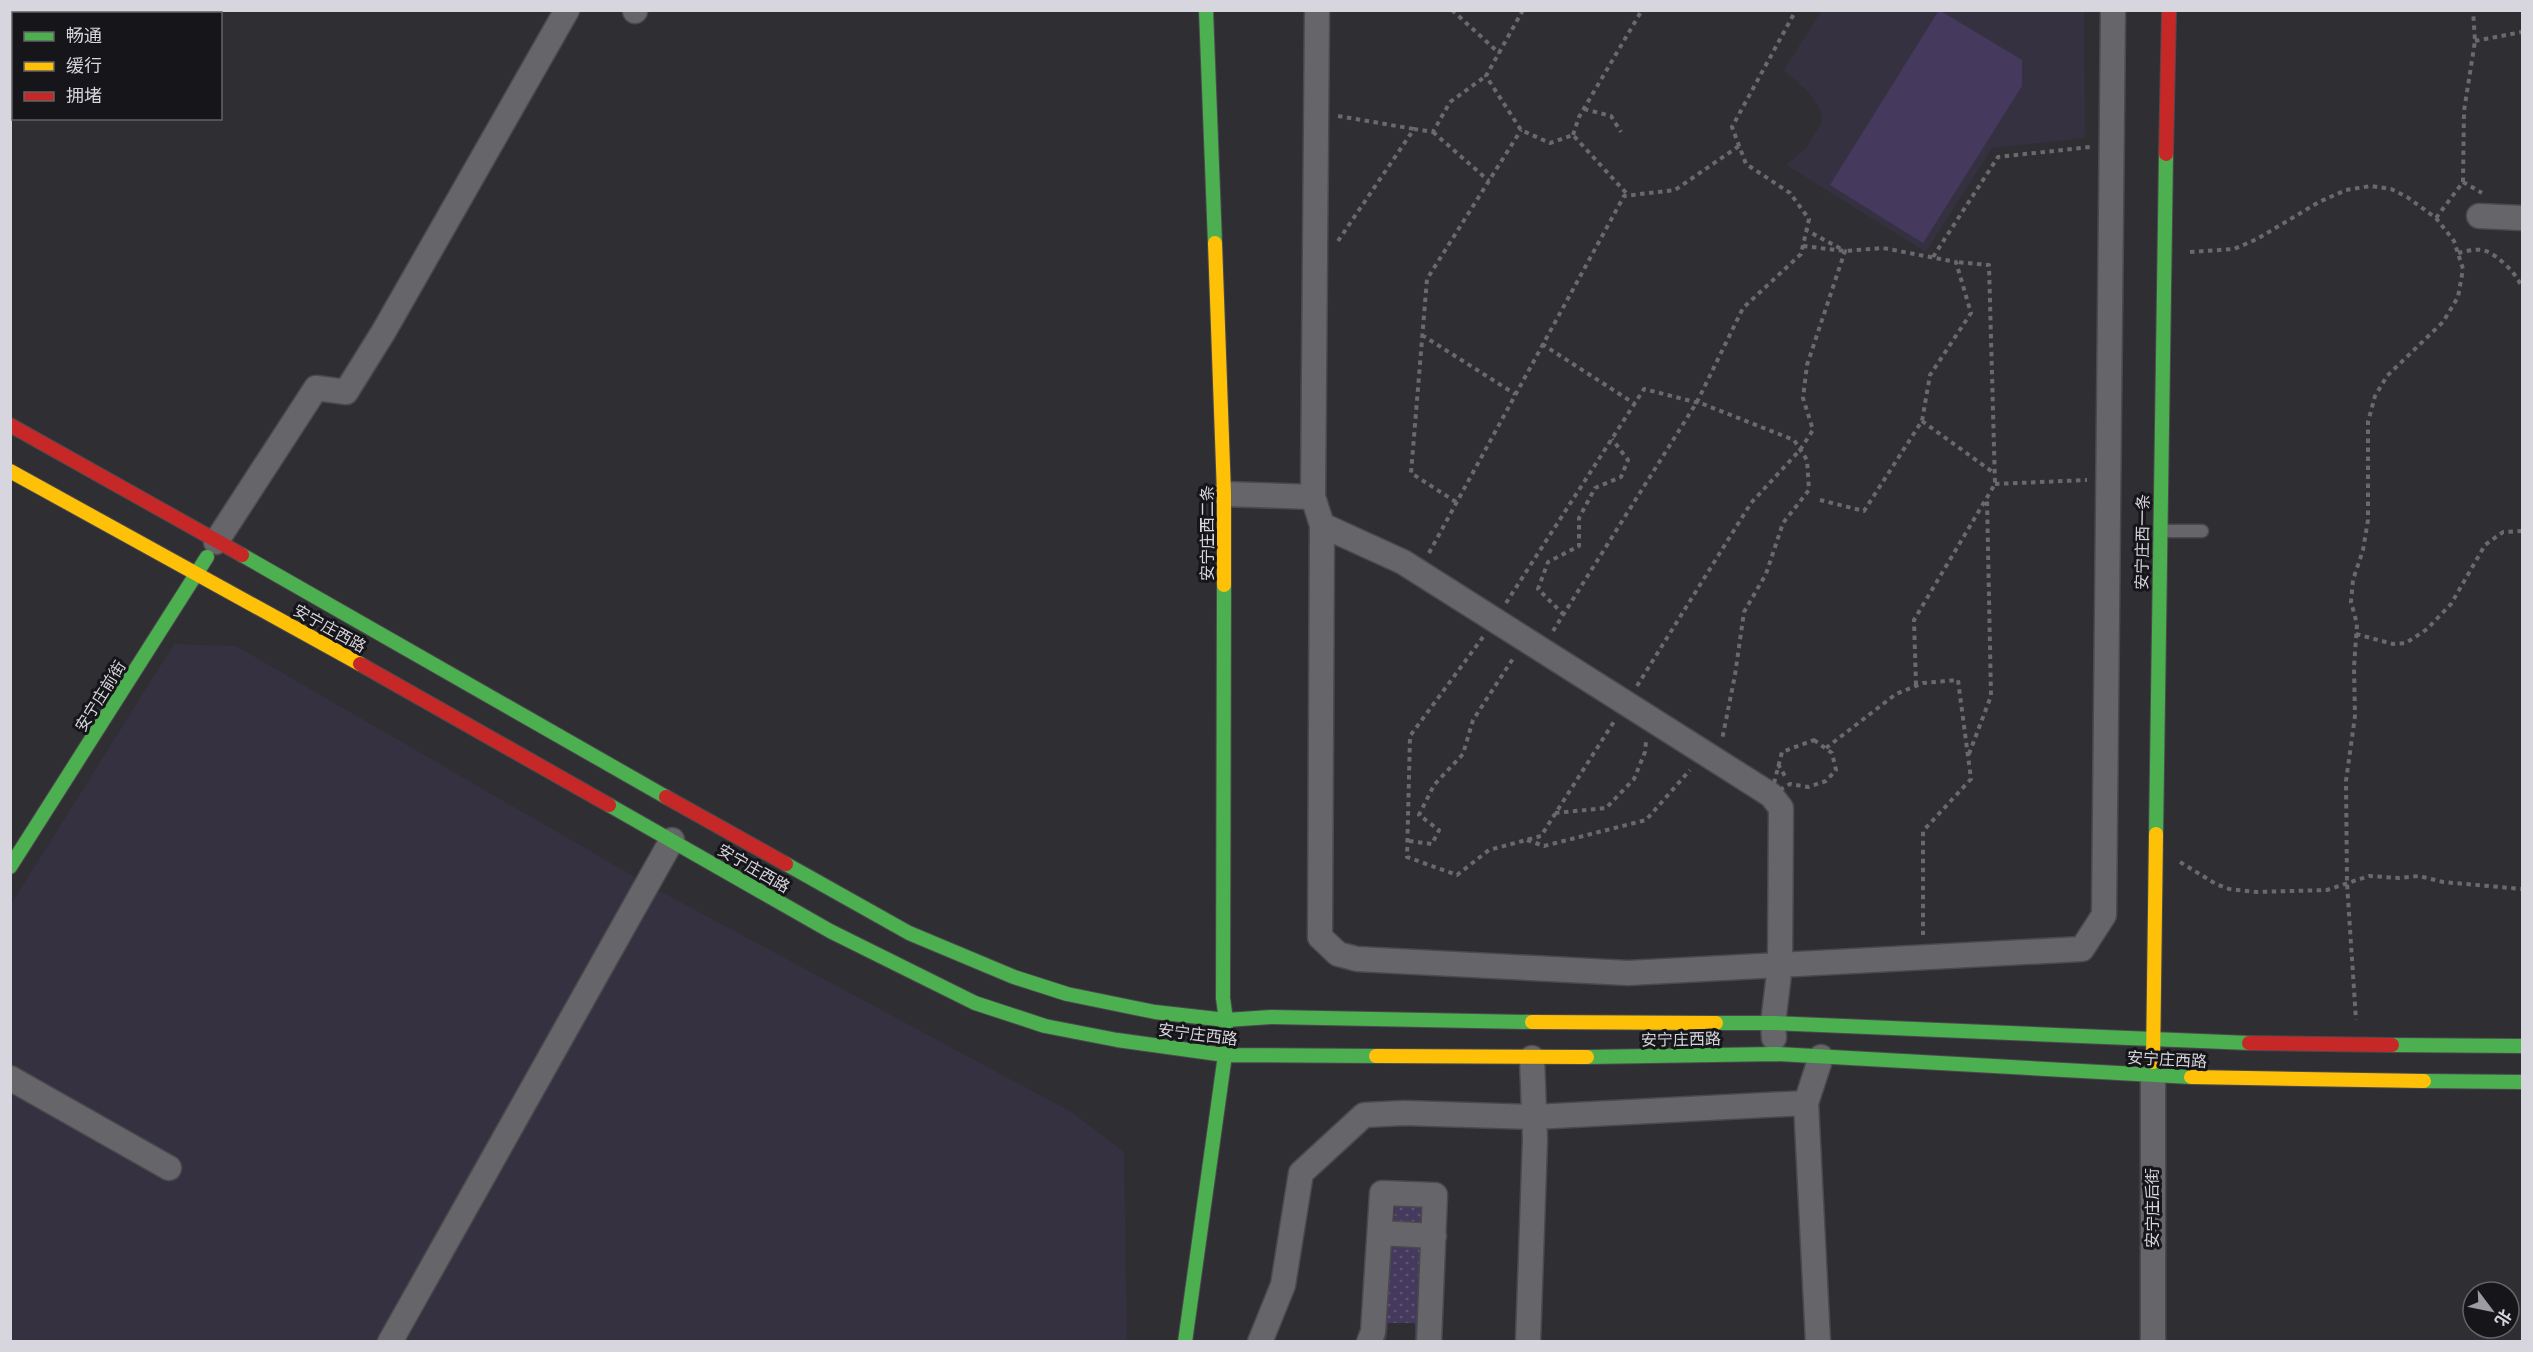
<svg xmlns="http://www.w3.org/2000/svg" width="2533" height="1352" viewBox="0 0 2533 1352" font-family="Roboto,'Noto Sans SC',sans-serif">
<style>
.built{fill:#353140}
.grass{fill:url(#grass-dots)}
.park{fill:#453a5d}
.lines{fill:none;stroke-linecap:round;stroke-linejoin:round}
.lane-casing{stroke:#4a494d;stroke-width:15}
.street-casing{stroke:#4a494d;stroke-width:27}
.fast-casing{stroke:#4a494d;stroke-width:16}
.slow-casing{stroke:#4a494d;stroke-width:16}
.jam-casing{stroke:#4a494d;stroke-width:16}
.path{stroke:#6a696d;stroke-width:4;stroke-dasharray:4.5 4.5;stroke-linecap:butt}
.lane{stroke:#66656a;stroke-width:12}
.street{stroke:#66656a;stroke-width:24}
.fast{stroke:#4caf50;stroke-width:14}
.slow{stroke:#ffc107;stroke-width:14}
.jam{stroke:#c62828;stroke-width:14}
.labels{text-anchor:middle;stroke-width:6;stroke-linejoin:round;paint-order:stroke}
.street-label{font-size:16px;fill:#d7d5dd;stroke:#161519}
</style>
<defs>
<pattern id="grass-dots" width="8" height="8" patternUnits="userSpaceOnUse" patternTransform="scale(1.5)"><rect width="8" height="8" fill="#453a5d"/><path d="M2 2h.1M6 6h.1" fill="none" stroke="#5f5674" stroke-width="1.8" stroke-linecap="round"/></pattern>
</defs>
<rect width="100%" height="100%" fill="#2f2e33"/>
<!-- built -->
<path class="built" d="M 1821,11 L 2084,11 L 2085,138 L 1992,148 L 1926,252 L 1786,165 L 1806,148 L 1821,123 L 1822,115 L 1818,105 L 1810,94 L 1784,70 Z
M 174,644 L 236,646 L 647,884 L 1073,1113 L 1124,1152 L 1127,1341 L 11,1341 L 10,906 Z"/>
<!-- grass -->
<path class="grass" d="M 1395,1205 L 1428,1208 L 1426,1226 L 1394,1227 Z
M 1383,1235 L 1423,1238 L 1422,1341 L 1415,1341 L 1415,1323 L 1388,1323 L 1386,1341 L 1376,1342 Z"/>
<!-- park -->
<path class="park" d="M 1939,10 L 2022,60 L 2022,86 L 1923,243 L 1830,185 Z"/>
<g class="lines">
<!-- lane casing -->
<g class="lane-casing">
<path id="lane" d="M 2160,531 L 2202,531"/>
</g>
<!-- street casing -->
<g class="street-casing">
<path id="street" d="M 635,10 L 635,11
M 1317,10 L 1313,497 L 1322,525 L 1320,937 L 1338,954 L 1357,959 L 1628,973 L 2082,949 L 2104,915 L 2113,10
M 2479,216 L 2522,218
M 1224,494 L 1313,497
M 1322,525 L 1403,562 L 1771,795 L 1781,808 L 1780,966 L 1773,1023 L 1774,1038
M 216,542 L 316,388 L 346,392 L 384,331 L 567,10
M 10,1078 L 169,1168
M 1380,1233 L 1434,1236
M 390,1342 L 672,840
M 1260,1342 L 1283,1285 L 1301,1173 L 1364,1115 L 1404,1113 L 1534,1117 L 1806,1103
M 1369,1342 L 1373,1332 L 1382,1193 L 1435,1195 L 1429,1342
M 1528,1342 L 1535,1139 L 1532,1058
M 1818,1342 L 1806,1103 L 1821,1057
M 2153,1342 L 2153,1075"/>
</g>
<!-- fast casing -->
<g class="fast-casing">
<path id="fast" d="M 1206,10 L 1215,243
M 242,555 L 666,797
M 609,805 L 830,931 L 975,1003 L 1045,1026 L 1117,1040 L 1225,1055 L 1376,1056
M 2156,834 L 2166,154
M 786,864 L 909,933 L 1014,977 L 1067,994 L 1155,1012 L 1226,1020 L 1271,1017 L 1532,1022
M 10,867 L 207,557
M 1716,1023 L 1773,1023 L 2249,1043
M 2392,1045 L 2522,1046
M 1587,1057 L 1776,1054 L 2191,1077
M 2424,1081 L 2522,1082
M 1185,1342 L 1225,1055 L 1226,1020 L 1223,998 L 1224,585"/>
</g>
<!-- slow casing -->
<g class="slow-casing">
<path id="slow" d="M 1215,243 L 1224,494 L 1224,585
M 10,471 L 360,664
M 1532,1022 L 1716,1023
M 1376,1056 L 1587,1057
M 2153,1062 L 2156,834
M 2191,1077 L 2424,1081"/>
</g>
<!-- jam casing -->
<g class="jam-casing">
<path id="jam" d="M 2166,154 L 2169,10
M 10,425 L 242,555
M 360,664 L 609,805
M 666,797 L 786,864
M 2249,1043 L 2392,1045"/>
</g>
<!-- path -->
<path class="path" d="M 1452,10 L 1499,53
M 1523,10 L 1486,76 L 1521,130 L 1550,143 L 1573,135 L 1628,195
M 2475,41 L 2522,32
M 1584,109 L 1611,116 L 1621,132
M 1338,116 L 1414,129
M 1433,132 L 1489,181
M 1573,135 L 1579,117 L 1642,10
M 2463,182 L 2482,193
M 2436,218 L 2463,182 L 2464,111 L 2475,41 L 2473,10
M 1338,241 L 1414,129 L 1433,132 L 1450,102 L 1486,76
M 1803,246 L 1845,251 L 1883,248 L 1956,262 L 1971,313 L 1930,375 L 1922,421 L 1864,511 L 1820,500
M 2190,252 L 2234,249 L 2257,239 L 2319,202 L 2346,190 L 2371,186 L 2391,189 L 2407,197 L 2436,218 L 2454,241 L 2463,269 L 2458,297 L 2443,322 L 2387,376 L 2375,396 L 2368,422 L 2368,520 L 2363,550 L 2353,580 L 2351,602 L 2357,624 L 2354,667 L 2355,716 L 2346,781 L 2347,883 L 2356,1020
M 2458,253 C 2467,251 2477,248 2486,251 C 2499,256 2518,275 2522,288
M 1933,257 L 1998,157 L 2090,147
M 1422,335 L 1515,394
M 1542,344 L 1635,404
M 1922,421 L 1994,473
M 1995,484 L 2087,480
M 1456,502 L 1411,473 L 1427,279 L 1521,130
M 1429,553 L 1624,196 L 1675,190 L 1739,146
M 1506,603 L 1644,389 L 1703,404 L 1794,440 L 1807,460 L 1809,490 L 1783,523 L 1766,574 L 1744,612 L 1735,675 L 1722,740
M 1564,615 L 1538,589 L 1548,562 L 1579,546 L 1579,518 L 1595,488 L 1621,477 L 1628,460 L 1612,439
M 1553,631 L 1697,402 L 1743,308 L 1801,254 L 1809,219 L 1790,193 L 1746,164 L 1732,127 L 1796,10
M 2356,634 L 2393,644 L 2406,643 L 2427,629 L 2451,604 L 2485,545 L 2503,532 L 2522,531
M 1483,637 L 1410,736 L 1407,857 L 1457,875 L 1489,850 L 1541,836 L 1615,720
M 1916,685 L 1914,620 L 1995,484 L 1989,265 L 1956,262
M 1637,686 L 1751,503 L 1800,450 L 1813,430 L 1803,398 L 1807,365 L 1845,251 L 1806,230
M 1814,740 L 1832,753 L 1836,770 L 1826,781 L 1808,787 L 1790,784 L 1771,795 L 1782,752 Z
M 1826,748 L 1896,694 L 1923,683 L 1958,680 L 1971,779 L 1923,831 L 1923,935
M 1969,754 L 1991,696 L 1987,499
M 1778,764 L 1786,778
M 1555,813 L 1606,808 L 1634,779 L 1645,752 L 1646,742
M 1527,840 L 1544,846 L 1646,820 L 1690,770
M 1409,841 L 1432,844 L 1439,830 L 1419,815 L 1434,785 L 1463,754 L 1473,720 L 1514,657
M 2180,862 L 2216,884 L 2229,889 L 2257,892 L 2327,890 L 2369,876 L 2399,878 L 2419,876 L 2443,882 L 2522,889"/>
<!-- lane -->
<use href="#lane" class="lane"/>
<!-- street -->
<use href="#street" class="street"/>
<!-- fast -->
<use href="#fast" class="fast"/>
<!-- slow -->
<use href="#slow" class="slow"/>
<!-- jam -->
<use href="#jam" class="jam"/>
</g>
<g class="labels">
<!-- street labels -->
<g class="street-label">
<text transform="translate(1207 533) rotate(-90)" y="6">安宁庄西二条</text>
<text transform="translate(2142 542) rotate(-89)" y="6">安宁庄西一条</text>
<text transform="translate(330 628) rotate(29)" y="6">安宁庄西路</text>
<text transform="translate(100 696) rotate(-58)" y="6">安宁庄前街</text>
<text transform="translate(754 868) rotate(30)" y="6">安宁庄西路</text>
<text transform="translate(1198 1034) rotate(7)" y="6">安宁庄西路</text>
<text transform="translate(1681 1039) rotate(-1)" y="6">安宁庄西路</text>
<text transform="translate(2167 1059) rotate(3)" y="6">安宁庄西路</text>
<text transform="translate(2152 1208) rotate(-90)" y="6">安宁庄后街</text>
</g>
</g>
<!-- border -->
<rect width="2533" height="1352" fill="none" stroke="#d7d5dd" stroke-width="24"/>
<!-- legend -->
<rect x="12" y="12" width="210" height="108" fill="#161519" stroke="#636267" stroke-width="1.5"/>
<rect x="24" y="32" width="30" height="9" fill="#4caf50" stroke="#636267" stroke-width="1.5"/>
<text x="66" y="42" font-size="18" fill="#d7d5dd">畅通</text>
<rect x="24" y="62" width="30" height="9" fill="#ffc107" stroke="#636267" stroke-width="1.5"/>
<text x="66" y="72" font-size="18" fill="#d7d5dd">缓行</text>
<rect x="24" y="92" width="30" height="9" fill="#c62828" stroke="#636267" stroke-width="1.5"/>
<text x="66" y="102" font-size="18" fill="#d7d5dd">拥堵</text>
<!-- north arrow -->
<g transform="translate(2491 1310) rotate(122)"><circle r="28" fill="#161519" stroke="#636267" stroke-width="1.5"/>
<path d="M0-4.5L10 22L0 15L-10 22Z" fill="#9c9ba2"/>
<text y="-9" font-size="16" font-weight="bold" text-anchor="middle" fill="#d7d5dd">北</text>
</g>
</svg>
